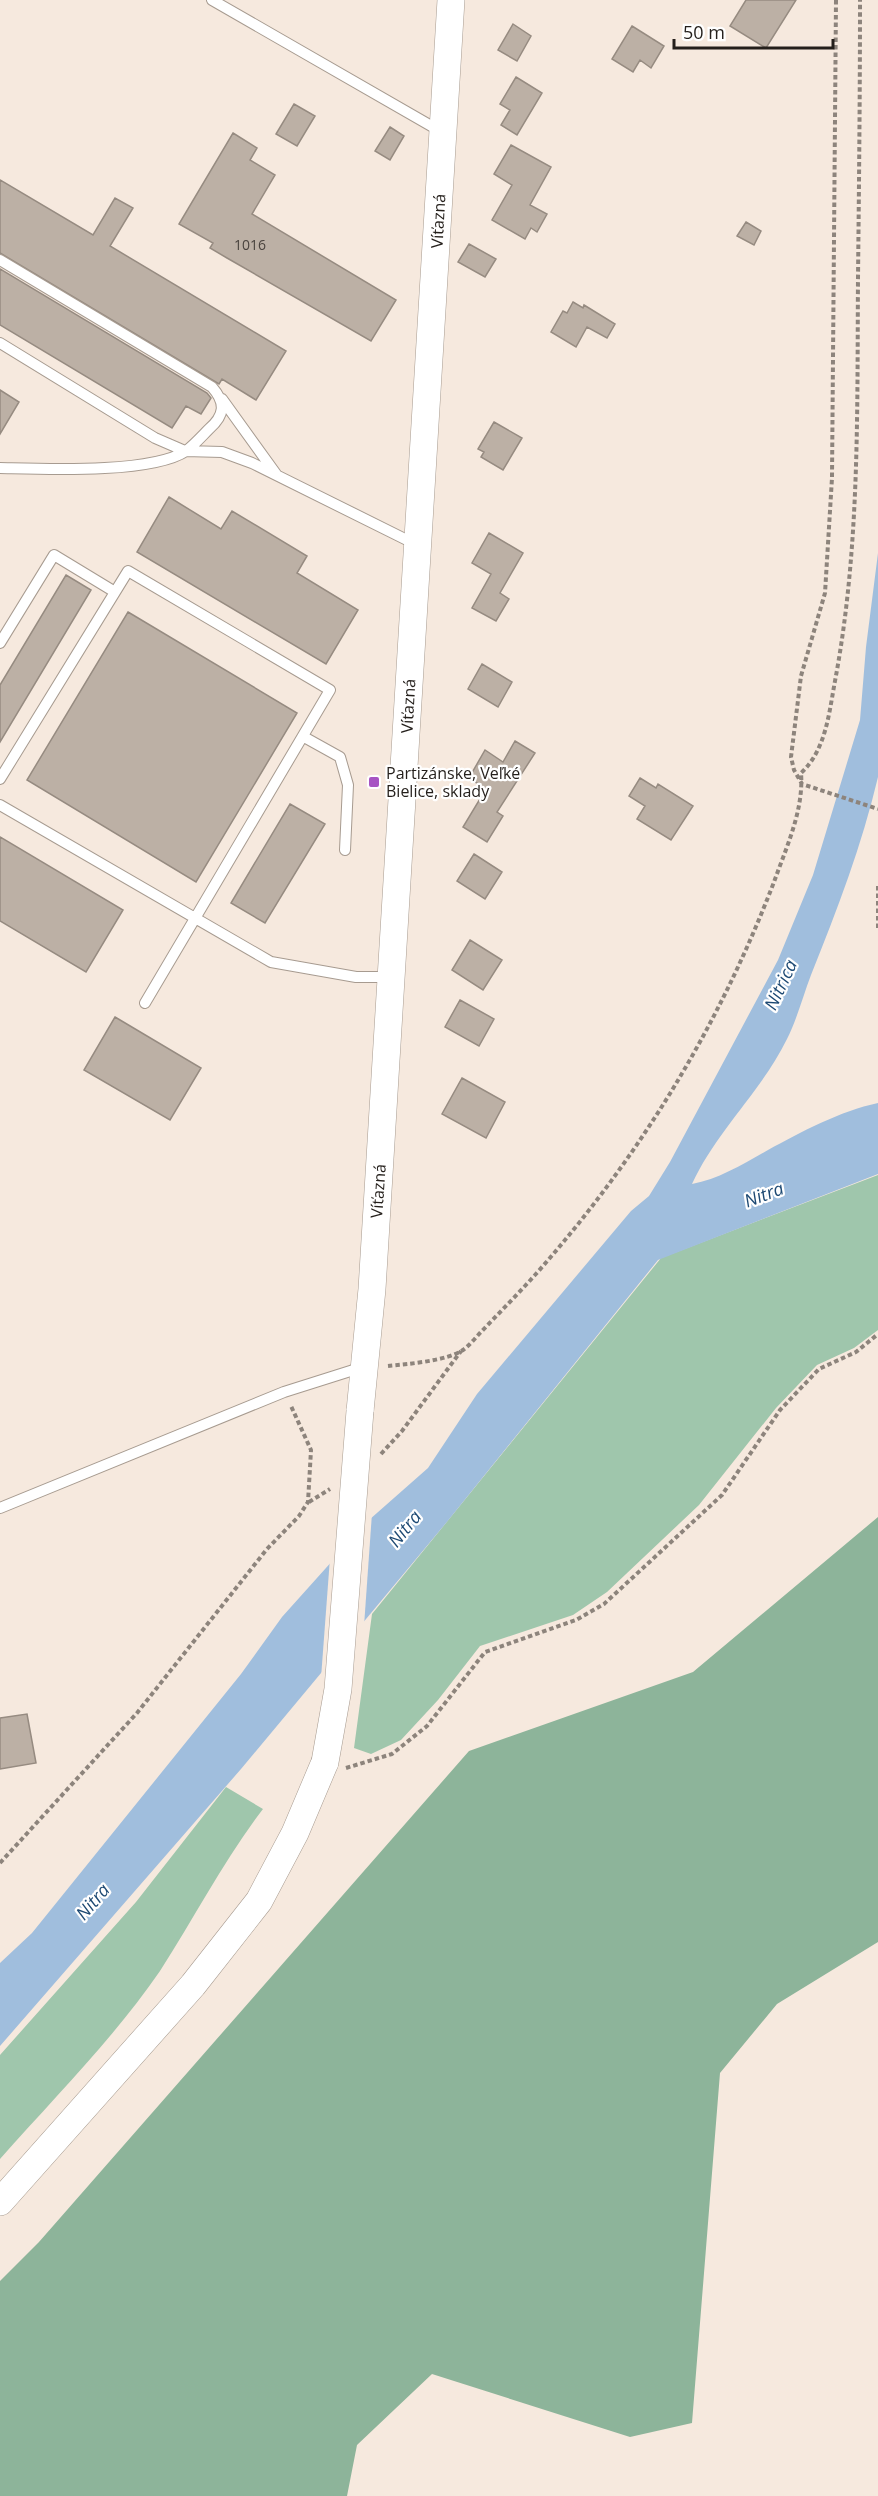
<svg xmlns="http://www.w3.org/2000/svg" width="878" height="2496" viewBox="0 0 878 2496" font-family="'Open Sans',sans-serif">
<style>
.green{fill:#9fc6ac}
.forest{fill:#8db49a}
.water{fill:#a0bedd}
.pier{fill:#f6e9de}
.building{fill:#bcb0a5;stroke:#968b81;stroke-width:1.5}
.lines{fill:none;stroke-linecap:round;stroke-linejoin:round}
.service-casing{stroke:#a79b90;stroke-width:12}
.secondary-casing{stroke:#a79b90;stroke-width:28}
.path{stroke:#8d847c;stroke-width:4;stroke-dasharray:4.5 3;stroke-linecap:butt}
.service{stroke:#fff;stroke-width:10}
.secondary{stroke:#fff;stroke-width:27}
.secondary-bridge-casing{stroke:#a79b90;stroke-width:28;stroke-linecap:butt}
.secondary-bridge{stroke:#fff;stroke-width:27}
.poi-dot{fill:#a754c3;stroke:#fff;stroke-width:2}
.labels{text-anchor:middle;stroke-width:4.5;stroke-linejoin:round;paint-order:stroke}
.number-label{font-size:14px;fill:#4a433e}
.street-label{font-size:16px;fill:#241f1b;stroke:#fff}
.poi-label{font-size:16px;fill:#241f1b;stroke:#fff;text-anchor:start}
.water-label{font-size:18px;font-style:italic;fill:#1d4973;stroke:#fff}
</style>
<rect width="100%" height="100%" fill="#f6e9de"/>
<!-- green -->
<path class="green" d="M 878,1175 L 878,1330 L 854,1348 L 817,1365 L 776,1408 L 699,1505 L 607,1592 L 573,1615 L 480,1646 L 438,1700 L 401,1740 L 371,1754 L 354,1748 L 372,1614 L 661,1258 Z
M 226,1787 L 263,1809 C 224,1860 195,1917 160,1971 C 114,2038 54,2098 0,2159 L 0,2055 L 136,1902 Z"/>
<!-- forest -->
<path class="forest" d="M 878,1517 L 878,1942 L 777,2004 L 720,2073 L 692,2423 L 630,2437 L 432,2374 L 357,2445 L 347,2496 L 0,2496 L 0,2281 L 39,2242 L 469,1751 L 693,1672 Z"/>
<!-- water -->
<path class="water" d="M 878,553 L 878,777 C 862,845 837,910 811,975 C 803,996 797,1019 787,1039 C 761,1092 717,1130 692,1184 C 719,1179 743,1164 768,1150 C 801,1132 840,1111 878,1103 L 878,1174 L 658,1260 L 446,1523 L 241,1769 L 0,2046 L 0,1963 L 32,1933 L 241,1674 L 282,1617 L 369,1520 L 428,1468 L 477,1394 L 631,1211 L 649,1196 L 670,1162 L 778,960 L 813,875 L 860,720 L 866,647 Z"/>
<!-- pier -->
<path class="pier" d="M 372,1513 L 364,1626 L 321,1678 L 330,1558 Z"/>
<!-- building -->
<path class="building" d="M 746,0 L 796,0 L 766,48 L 730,26 Z
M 513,24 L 531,36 L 517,61 L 498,50 Z
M 632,26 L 664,46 L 651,68 L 640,60 L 633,72 L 612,59 Z
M 516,77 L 542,93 L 517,135 L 501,125 L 510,110 L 500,104 Z
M 294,104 L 315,116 L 297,146 L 276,134 Z
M 390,127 L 404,136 L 390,160 L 375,151 Z
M 233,133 L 257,148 L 250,160 L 275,175 L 252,214 L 396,300 L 371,341 L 227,258 L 210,248 L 213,243 L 179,224 Z
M 511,145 L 551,167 L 530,205 L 547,214 L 537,232 L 531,228 L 525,239 L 492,220 L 512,185 L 494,174 Z
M 0,180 L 93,235 L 115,198 L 133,208 L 110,246 L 286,351 L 256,400 L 222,379 L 219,384 L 0,253 Z
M 746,222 L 761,231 L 754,245 L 737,236 Z
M 469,244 L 496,259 L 485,277 L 458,262 Z
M 0,269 L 207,393 L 211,398 L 201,414 L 186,406 L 172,428 L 0,325 Z
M 573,302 L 583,308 L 584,305 L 615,324 L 607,338 L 587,327 L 576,347 L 551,332 L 563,311 L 567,313 Z
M 0,390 L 19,402 L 0,434 Z
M 494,422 L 522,438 L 503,470 L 481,457 L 484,452 L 478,449 Z
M 169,497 L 221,529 L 232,511 L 307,556 L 297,573 L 358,610 L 326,664 L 137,552 Z
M 489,533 L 523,553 L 500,593 L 509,599 L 496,621 L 472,608 L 491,574 L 472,563 Z
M 66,575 L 91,590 L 0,742 L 0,685 Z
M 128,612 L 297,713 L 196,882 L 27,780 Z
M 482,664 L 512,682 L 498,707 L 468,689 Z
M 515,741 L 535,753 L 497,812 L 503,816 L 487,842 L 463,827 L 486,789 L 469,778 L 485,750 L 503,762 Z
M 640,778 L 656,788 L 658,784 L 693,806 L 671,840 L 637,819 L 645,806 L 629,796 Z
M 290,804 L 325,824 L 265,923 L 231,903 Z
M 0,837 L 123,910 L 86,972 L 0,921 Z
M 474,854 L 502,872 L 485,899 L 457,881 Z
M 470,940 L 502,960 L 483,990 L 452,970 Z
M 460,1000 L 494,1019 L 479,1046 L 445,1027 Z
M 115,1017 L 201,1068 L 170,1120 L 84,1070 Z
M 462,1078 L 505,1102 L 486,1138 L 442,1114 Z
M 27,1714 L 36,1763 L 0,1769 L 0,1718 Z"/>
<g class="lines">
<!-- service casing -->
<g class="service-casing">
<path id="service" d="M 212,0 L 440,131
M 0,260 L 212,387 C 226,403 225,415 209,429 C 202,436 194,445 186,451 C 151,474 43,469 0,468
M 0,343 L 155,438 L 185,451 L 222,452 L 252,463 L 415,544
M 222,399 L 276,474
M 0,643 L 54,555 L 115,592
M 304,737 L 340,757 L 348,785 L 345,850
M 0,779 L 128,571 L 330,690 L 145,1003
M 0,805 L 271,962 L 356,977 L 391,977
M 0,1508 L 284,1392 L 363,1367"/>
</g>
<!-- secondary casing -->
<g class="secondary-casing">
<path id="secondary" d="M 360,1411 L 372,1289 L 451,0
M 0,2202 L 193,1985 L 259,1901 L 295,1833 L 325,1762"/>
</g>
<!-- path -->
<path class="path" d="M 836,0 L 832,478 L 825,593 L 801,676 L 791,757 L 794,770 L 802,784 L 878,809
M 878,886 L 878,929
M 388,1366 C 407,1364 447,1361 463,1350 C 470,1345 476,1337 482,1331 C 500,1312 518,1294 535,1275 C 639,1158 718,1028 774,882 C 786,848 804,810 801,773 C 826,750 829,713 835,681 C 860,548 857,413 858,278 C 859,185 860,93 860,0
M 381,1454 L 402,1431 L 461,1351
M 309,1502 L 330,1489
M 346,1768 L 392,1754 L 427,1726 L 485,1652 L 576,1620 L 604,1604 L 722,1495 L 780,1410 L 819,1369 L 856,1352 L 878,1334
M 0,1863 L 137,1713 L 267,1549 L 299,1516 L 308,1502 L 311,1450 L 291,1406"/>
<!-- service -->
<use href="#service" class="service"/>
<!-- secondary -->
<use href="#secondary" class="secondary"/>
<!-- secondary-bridge casing -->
<g class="secondary-bridge-casing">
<path id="secondary-bridge" d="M 325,1762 L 338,1689 L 360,1411"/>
</g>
<!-- secondary-bridge -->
<use href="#secondary-bridge" class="secondary-bridge"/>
</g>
<!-- markers -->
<rect class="poi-dot" x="368" y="776" width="12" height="12" rx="3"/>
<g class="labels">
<!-- number labels -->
<g class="number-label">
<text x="250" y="250">1016</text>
</g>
<!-- street labels -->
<g class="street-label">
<text transform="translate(438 221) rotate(-87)" y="6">Víťazná</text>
<text transform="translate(408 706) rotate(-87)" y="6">Víťazná</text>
<text transform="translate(378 1191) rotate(-86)" y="6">Víťazná</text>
</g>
<!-- poi labels -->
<g class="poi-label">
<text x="386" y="779">Partizánske, Veľké<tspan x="386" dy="18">Bielice, sklady</tspan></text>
</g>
<!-- water labels -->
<g class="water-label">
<text transform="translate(781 985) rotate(-65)" y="6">Nitrica</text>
<text transform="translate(764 1195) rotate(-21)" y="6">Nitra</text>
<text transform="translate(405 1529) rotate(-51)" y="6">Nitra</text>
<text transform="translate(93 1902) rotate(-49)" y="6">Nitra</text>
</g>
</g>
<!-- scale -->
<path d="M674 39v9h159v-9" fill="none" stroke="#241f1b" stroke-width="3"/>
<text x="683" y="39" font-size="18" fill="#241f1b" stroke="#ffffff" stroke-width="4.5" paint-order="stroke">50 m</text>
</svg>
